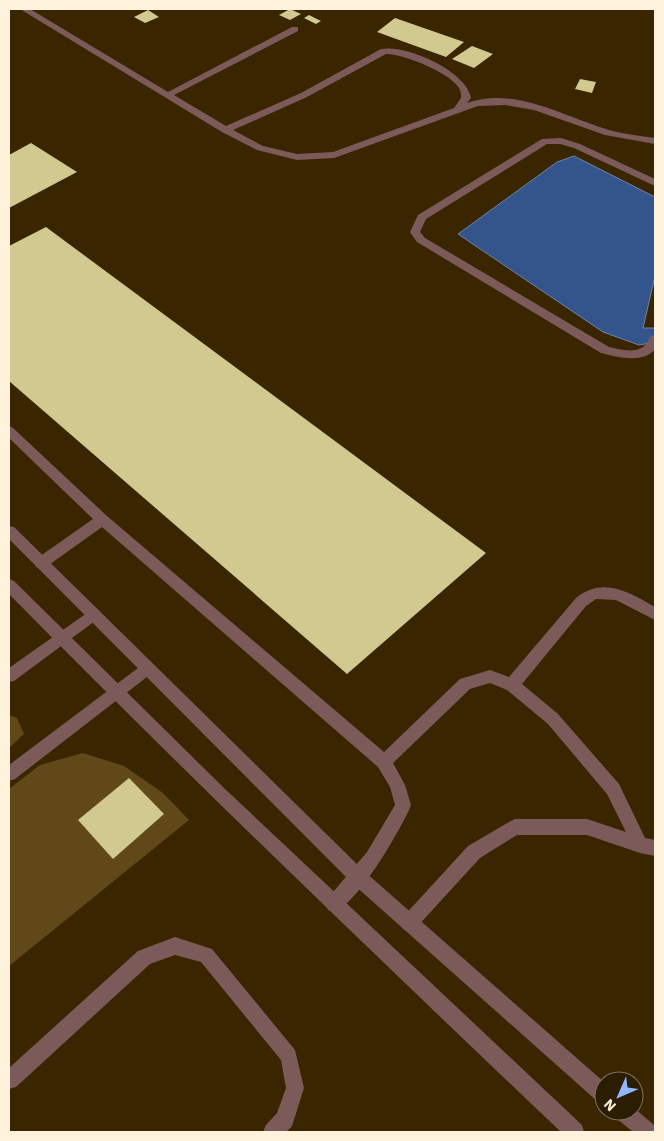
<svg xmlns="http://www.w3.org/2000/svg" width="664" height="1141" viewBox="0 0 664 1141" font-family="'IBM Plex Sans',sans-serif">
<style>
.green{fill:#604819}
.water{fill:#34548c;stroke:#7183a4}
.building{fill:#d1c98f}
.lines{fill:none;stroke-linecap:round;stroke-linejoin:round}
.service{fill:#7c5a59;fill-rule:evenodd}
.minor{fill:#7c5a59;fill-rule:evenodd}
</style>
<rect width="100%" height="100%" fill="#392600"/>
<!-- green -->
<path class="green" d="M 9,715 L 17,718 L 24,734 L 9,748 Z
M 83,753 L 124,766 L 163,793 L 189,820 L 9,966 L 9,789 L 40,765 Z"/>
<!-- water -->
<path class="water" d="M 574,156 L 655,197 L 655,276 L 643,328 L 655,328 L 655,342 L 639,345 L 603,332 L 458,234 L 557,162 Z"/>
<!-- building -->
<path class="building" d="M 290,9 L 301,14 L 290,20 L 279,15 Z
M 148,10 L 159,17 L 145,23 L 134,17 Z
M 309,15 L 321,21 L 316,24 L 304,18 Z
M 395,18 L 464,42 L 446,57 L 377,32 Z
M 472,46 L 493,54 L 474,68 L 452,59 Z
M 580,79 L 596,82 L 592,93 L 575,89 Z
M 31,143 L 77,172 L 9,208 L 9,155 Z
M 46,227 L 486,553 L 347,674 L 9,381 L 9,246 Z
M 129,778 L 164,814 L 113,859 L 78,820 Z"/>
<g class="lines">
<!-- service -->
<path class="service" d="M 20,9 L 30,9 L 168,92 L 292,27 L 298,27 L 298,31 L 174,95 L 226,126 L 301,93 L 381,49 C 406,44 467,71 471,98 L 467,103 C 515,86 564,117 609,130 C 624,134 640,136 655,138 L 655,144 L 605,135 L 534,110 L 505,105 L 478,106 L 334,158 L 297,160 L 257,150 L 222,132 ZM 386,54 C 402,53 454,74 460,90 C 461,93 461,95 461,98 L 454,108 L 333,152 L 297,154 L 263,146 L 233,130 L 307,97 Z
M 561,138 L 580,144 L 655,179 L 655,186 L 574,148 L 560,144 L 547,144 L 426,219 L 420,232 L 425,238 L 609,347 C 618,349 636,354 644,346 C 647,344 649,339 651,336 L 655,335 L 655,349 C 644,364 616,357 601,353 L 417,242 L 410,232 L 418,215 L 542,139 Z
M 9,426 L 13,428 L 107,516 L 384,752 L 460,679 L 490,670 L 509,677 L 576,598 C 603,576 629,592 655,607 L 655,620 L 616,600 L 596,599 L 586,606 L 522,684 L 558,714 L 619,784 L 645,838 L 655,840 L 655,856 L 640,853 L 587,835 L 517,835 L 480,858 L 415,929 L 409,932 L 403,929 L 400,923 L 403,917 L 468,846 L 509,822 L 515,819 L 587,819 L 626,832 L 607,794 L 548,724 L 507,690 L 490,683 L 470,689 L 393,763 L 405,785 L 411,805 L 409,810 C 397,835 359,902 334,912 L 328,910 L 326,904 L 328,898 L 367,852 L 395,805 L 390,787 L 378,767 L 102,527 L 46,567 L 41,569 L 36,567 L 34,563 L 36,559 L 93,519 L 9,438 Z
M 94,608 L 99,610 L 101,614 L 99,618 L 14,681 L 9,682 L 9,668 Z
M 147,663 L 152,665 L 154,669 L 152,673 L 15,779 L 9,781 L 9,765 L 142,665 Z
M 175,937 L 212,949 L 295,1050 L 304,1088 L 292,1126 L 286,1132 L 263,1132 L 266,1125 L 277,1113 L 286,1088 L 281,1060 L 201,962 L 175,955 L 150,964 L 16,1087 L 9,1089 L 9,1068 L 138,951 Z"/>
<!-- minor -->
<path class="minor" d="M 9,526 L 14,527 L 365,872 L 604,1082 L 604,1103 L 597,1101 L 353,884 L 9,539 Z
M 9,579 L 14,581 L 224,788 L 582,1125 L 584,1132 L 561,1132 C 375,955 189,777 9,594 Z
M 634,1108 L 654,1125 L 655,1132 L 633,1132 L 616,1118 L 614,1111 L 634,1111 Z"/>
</g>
<!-- border -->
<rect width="664" height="1141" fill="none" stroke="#fef2dd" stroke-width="20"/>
<!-- north arrow -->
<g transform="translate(619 1096) rotate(225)"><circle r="24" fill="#2b1d03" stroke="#7f725a"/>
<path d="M0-4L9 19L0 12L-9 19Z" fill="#90b8fd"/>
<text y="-8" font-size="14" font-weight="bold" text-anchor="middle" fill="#fef2dd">N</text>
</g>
</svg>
